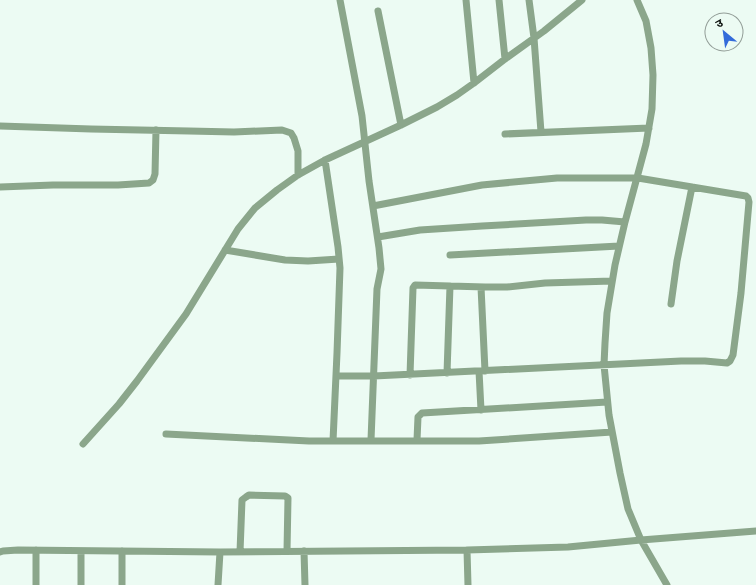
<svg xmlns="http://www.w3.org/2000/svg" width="756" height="585" viewBox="0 0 756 585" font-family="'Sofia Sans Condensed','Noto Sans Devanagari',sans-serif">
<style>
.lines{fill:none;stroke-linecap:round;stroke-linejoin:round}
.minor{stroke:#8ba68b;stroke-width:7}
</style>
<rect width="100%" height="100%" fill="#ecfbf3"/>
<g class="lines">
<!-- minor -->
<path class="minor" d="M 340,0 L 362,116 L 369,181 L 379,248 L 381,269 L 377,289 L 371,440
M 466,0 L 474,83
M 499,0 L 505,59
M 529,0 L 534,38 L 541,132
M 637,0 L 646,21 L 651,48 L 653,75 L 652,109 L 646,144 L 625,222 L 615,265 L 607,313 L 605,343 L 604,365 L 609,415 L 620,473 L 628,509 L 641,540 L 667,585
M 378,11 L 401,125
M 0,126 L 91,129 L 189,131 L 234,132 L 282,130 L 291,133 L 294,138 L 298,151 L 298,175
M 505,134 L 649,128
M 325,160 L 338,247 L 340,268 L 337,353 L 333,441
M 0,187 L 53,185 L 118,185 L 149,183 L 153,180 L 155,174 L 156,130
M 378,237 L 420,230 L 482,226 L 586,220 L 602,220 L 625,222
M 225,250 L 285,260 L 308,261 L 339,259
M 450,255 L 619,246
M 481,287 L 485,371
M 671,304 L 677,261 L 692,187
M 479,371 L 481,410
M 447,373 L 450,286
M 410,375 L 413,288 L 415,285 L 485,287 L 507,287 L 545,283 L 612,281
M 336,376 L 374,376 L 681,361 L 705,361 L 727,363 L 730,361 L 733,355 L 741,293 L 749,202 L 748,198 L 746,196 L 638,178 L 557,178 L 482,185 L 373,206
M 166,434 L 309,441 L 479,441 L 612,432
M 417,440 L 418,417 L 422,413 L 607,402
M 83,444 L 119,404 L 137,381 L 186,314 L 238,229 L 255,208 L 277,190 L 298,175 L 325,160 L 401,125 L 437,107 L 457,95 L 474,83 L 505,59 L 544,31 L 582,0
M 36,550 L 36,585
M 467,550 L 468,585
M 81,551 L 81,585
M 122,551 L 122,585
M 304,551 L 305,585
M 0,552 L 3,551 L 18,550 L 220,552 L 467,550 L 568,547 L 641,540 L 756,531
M 240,552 L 242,500 L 246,497 L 249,495 L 285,496 L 288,498 L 287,551
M 218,585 L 220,552"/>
</g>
<!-- north arrow -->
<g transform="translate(724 32) rotate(331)"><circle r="19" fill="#ecfbf3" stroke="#929d97"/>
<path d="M0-3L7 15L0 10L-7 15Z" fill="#336bda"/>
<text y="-6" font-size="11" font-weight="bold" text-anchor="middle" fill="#0a0f0c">उ</text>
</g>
</svg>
